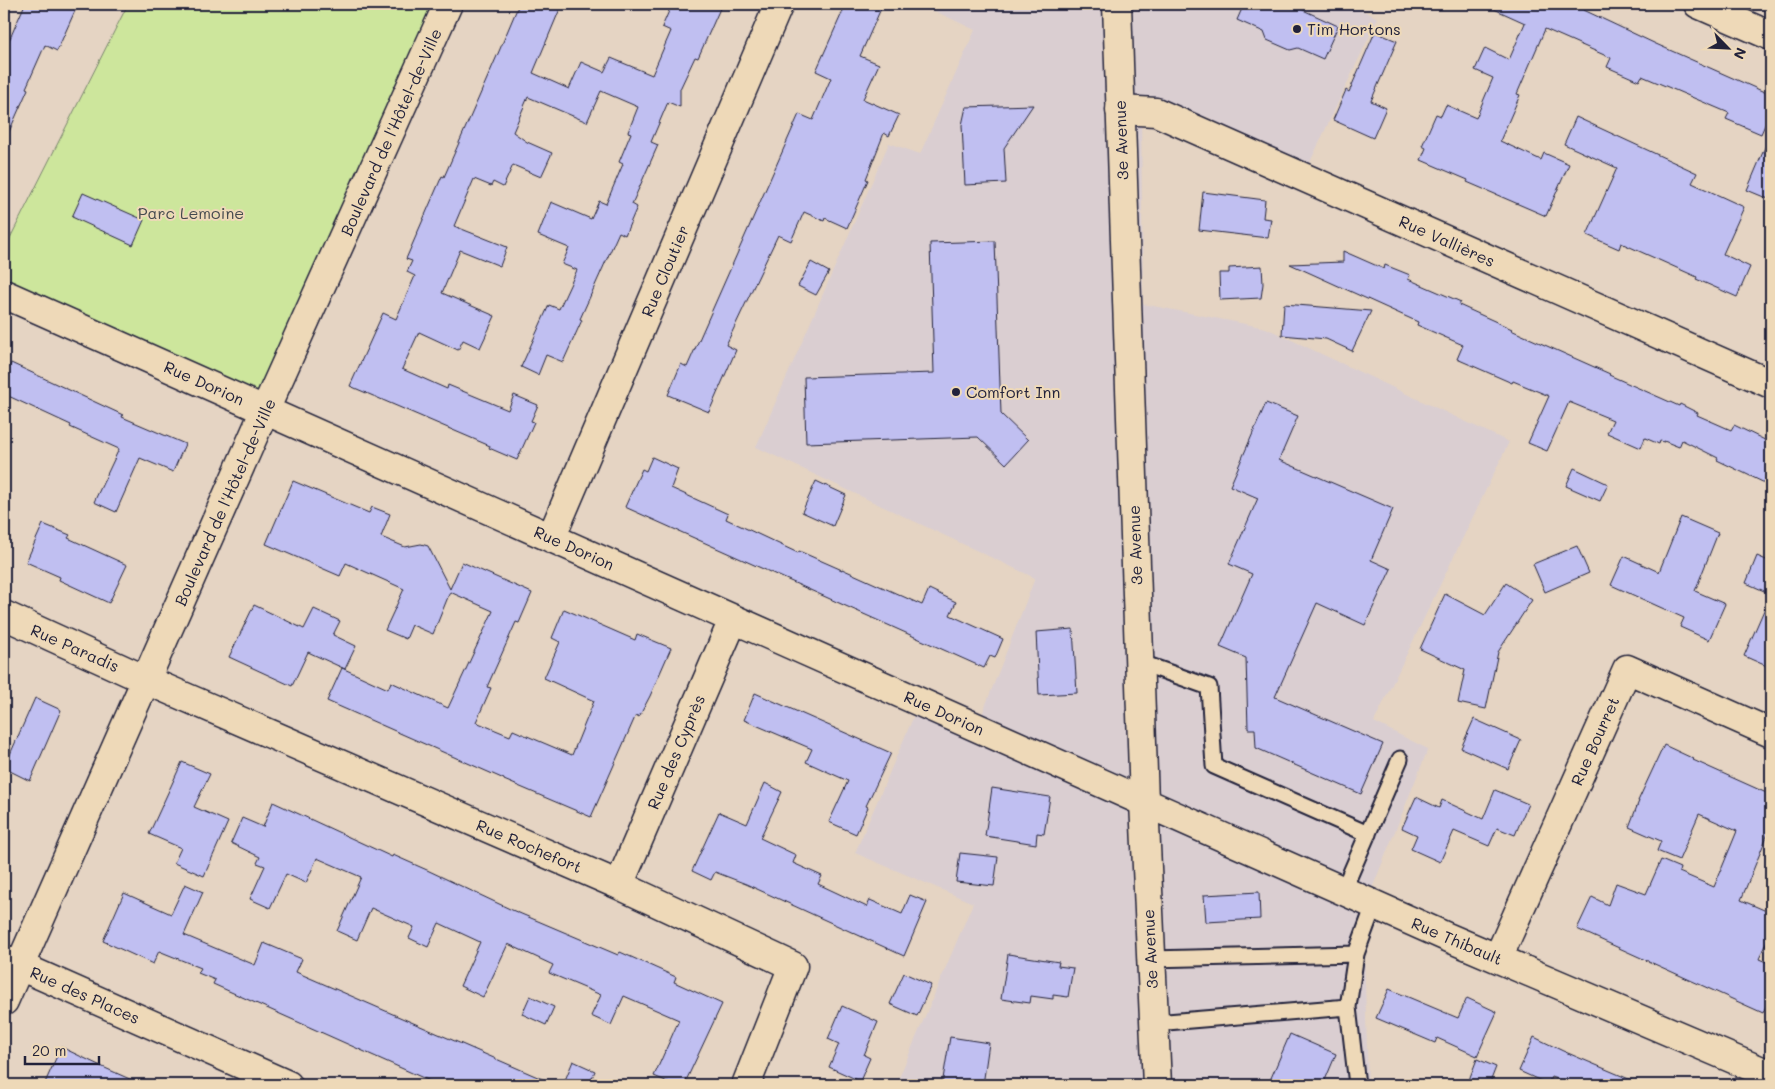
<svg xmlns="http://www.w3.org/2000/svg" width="1775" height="1089" viewBox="0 0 1775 1089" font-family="Mali,sans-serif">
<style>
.built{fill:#daced1}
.green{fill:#cde69c;stroke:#78846c}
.building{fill:#c0bff1;stroke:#22223b}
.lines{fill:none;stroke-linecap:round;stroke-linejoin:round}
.service-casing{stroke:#22223b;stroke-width:19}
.minor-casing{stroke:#22223b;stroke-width:31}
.secondary-casing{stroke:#22223b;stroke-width:31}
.service{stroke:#eed9b8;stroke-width:15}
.minor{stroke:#eed9b8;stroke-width:28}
.secondary{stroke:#eed9b8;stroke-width:28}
.poi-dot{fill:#22223b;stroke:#eed9b8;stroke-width:2}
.labels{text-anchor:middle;stroke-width:4;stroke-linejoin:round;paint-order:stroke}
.poi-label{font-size:16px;fill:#22223b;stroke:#eed9b8;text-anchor:start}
.street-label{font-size:16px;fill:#22223b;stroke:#eed9b8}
.park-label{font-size:16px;fill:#44494e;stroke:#eed9b8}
</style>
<rect width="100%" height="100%" fill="#e5d4c3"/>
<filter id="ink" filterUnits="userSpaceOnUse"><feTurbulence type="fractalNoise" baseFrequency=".02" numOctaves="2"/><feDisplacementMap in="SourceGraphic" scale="10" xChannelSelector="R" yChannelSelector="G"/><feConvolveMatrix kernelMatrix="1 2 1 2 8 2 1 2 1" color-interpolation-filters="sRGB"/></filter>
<g filter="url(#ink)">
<!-- built -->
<path class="built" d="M 920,4 L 1350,4 L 1378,18 L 1303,177 L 1208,117 L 1141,110 L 1143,304 L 1266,328 L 1509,442 L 1374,722 L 1428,749 L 1363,911 L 1368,1085 L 896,1085 L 973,903 L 855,853 L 919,704 L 976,730 L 1035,578 L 756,447 L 889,143 L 920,154 L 975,30 Z"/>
<!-- green -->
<path class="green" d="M 128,4 L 448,4 L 265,410 L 4,295 L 4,250 Z"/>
<!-- building -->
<path class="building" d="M 25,4 L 78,4 L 57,51 L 45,45 L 26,88 L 28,89 L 4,143 L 4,52 Z
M 519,4 L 562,4 L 533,73 L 569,89 L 581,62 L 604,72 L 611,58 L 652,75 L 671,31 L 662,27 L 672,4 L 722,4 L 698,58 L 695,57 L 680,89 L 680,107 L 668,102 L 651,142 L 658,145 L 632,204 L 637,207 L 625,235 L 619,232 L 580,319 L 582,320 L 563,362 L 546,355 L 538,375 L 521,367 L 549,305 L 559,309 L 577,270 L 562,264 L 569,248 L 538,235 L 551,202 L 591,219 L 599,201 L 606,204 L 623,164 L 619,162 L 631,133 L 628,132 L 638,107 L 601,91 L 587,122 L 528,97 L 513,132 L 527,142 L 552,153 L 541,177 L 513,165 L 503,187 L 493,182 L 491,186 L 474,179 L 454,226 L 507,247 L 500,266 L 460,250 L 442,293 L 495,316 L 480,348 L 463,340 L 458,350 L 419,332 L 402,369 L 447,389 L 448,385 L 508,410 L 514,395 L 538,405 L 531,421 L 534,422 L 517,460 L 489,448 L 490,446 L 350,386 L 383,313 L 396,319 L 415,276 L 407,272 L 412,261 L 406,259 L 442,176 L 444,177 L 500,49 Z
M 846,4 L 883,4 L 860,56 L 879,64 L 863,99 L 899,115 L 889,136 L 884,133 L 866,179 L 868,180 L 847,228 L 825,218 L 824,221 L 804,212 L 791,241 L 778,235 L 726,345 L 736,350 L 709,412 L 668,395 L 681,364 L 687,367 L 799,114 L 813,120 L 831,78 L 816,71 Z
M 1244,4 L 1290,4 L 1338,26 L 1323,59 L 1298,48 L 1290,50 L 1267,40 L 1264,32 L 1237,20 Z
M 1483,4 L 1571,4 L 1656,44 L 1771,95 L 1771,111 L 1761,134 L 1726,119 L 1729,113 L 1642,76 L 1639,81 L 1607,67 L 1611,58 L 1545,29 L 1517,94 L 1520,95 L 1500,141 L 1541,160 L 1544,153 L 1569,164 L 1546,216 L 1467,182 L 1468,180 L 1421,160 L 1426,148 L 1422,146 L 1436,114 L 1441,116 L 1446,105 L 1476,118 L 1493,78 L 1475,70 L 1485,48 L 1509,60 L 1525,23 Z
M 1375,32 L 1397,41 L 1371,101 L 1386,108 L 1373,138 L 1333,120 L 1346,90 L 1349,92 Z
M 1033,105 L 1004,148 L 1006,183 L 965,185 L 962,125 L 966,107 Z
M 1576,117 L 1697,173 L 1692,183 L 1744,207 L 1723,254 L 1750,267 L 1737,297 L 1696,279 L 1697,277 L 1621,243 L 1619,249 L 1587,235 L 1617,168 L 1564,144 Z
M 1771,133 L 1771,200 L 1747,190 Z
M 1203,192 L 1265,200 L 1263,218 L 1271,219 L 1268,238 L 1199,230 Z
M 83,193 L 144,220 L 133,245 L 72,217 Z
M 995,241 L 1001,414 L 1028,440 L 1006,464 L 978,437 L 806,443 L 804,377 L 934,373 L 930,243 Z
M 1343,251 L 1384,269 L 1385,265 L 1410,275 L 1408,279 L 1461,302 L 1459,305 L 1512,329 L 1511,330 L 1610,374 L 1609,375 L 1679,406 L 1680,404 L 1698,413 L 1697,415 L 1731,430 L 1734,425 L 1771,443 L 1771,486 L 1717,460 L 1718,458 L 1682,440 L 1679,447 L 1664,441 L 1664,442 L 1660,441 L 1659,444 L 1645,438 L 1641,448 L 1607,433 L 1613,420 L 1569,402 L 1547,451 L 1528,443 L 1549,396 L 1513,381 L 1512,383 L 1457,359 L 1463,345 L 1417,325 L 1418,322 L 1290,264 L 1343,262 Z
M 811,262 L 829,272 L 816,295 L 798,286 Z
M 1262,266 L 1263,284 L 1261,298 L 1220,300 L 1219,273 L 1229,273 L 1229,268 Z
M 1284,304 L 1371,311 L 1352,351 L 1326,339 L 1282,335 Z
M 11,363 L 123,415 L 122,417 L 185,444 L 173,472 L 140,458 L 116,512 L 94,502 L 119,449 L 70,427 L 71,425 L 4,394 L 4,380 Z
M 1266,403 L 1298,416 L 1279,460 L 1393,509 L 1371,560 L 1391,569 L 1365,625 L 1317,603 L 1275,697 L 1383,744 L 1361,794 L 1256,748 L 1255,729 L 1248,729 L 1246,658 L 1220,647 L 1252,574 L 1229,564 L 1258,498 L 1230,486 Z
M 652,457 L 678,469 L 671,488 L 728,514 L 726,519 L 798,553 L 799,551 L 842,570 L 842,569 L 922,605 L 929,589 L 956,602 L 950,615 L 1003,639 L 995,658 L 990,656 L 984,668 L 625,507 L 642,469 L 646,471 Z
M 1574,468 L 1608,484 L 1600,501 L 1566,486 Z
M 293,481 L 369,513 L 372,507 L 390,514 L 381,537 L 405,547 L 421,544 L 428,546 L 450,589 L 462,562 L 532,593 L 519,623 L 516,622 L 487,687 L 491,688 L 476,722 L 510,736 L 513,730 L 572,755 L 594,701 L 544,678 L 560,642 L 552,638 L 564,609 L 635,640 L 637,634 L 671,648 L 650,696 L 639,717 L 636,715 L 591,817 L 504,780 L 504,779 L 327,701 L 342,668 L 388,689 L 391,682 L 448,708 L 493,611 L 450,592 L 433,634 L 412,625 L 406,639 L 385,630 L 404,589 L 346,563 L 340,576 L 266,544 Z
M 816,481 L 846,495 L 833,526 L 802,512 Z
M 1681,517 L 1718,533 L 1695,591 L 1725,604 L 1709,640 L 1680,627 L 1684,618 L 1611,585 L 1624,556 L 1659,572 Z
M 43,524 L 70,535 L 68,538 L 127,565 L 109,603 L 59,580 L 60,577 L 26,562 Z
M 1577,546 L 1589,573 L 1545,592 L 1533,564 Z
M 1757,556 L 1771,562 L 1771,668 L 1744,656 L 1771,594 L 1746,583 Z
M 1506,583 L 1532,600 L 1498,652 L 1486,709 L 1458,703 L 1465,670 L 1420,649 L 1445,594 L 1485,615 Z
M 254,605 L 304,629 L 314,609 L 340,621 L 333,635 L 356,646 L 345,669 L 308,652 L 292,686 L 229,657 Z
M 1073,629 L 1077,693 L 1039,695 L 1036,632 Z
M 755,693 L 891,753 L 866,806 L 868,807 L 856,834 L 829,822 L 848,781 L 806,762 L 812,749 L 744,720 Z
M 35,698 L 61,710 L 30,781 L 4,768 Z
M 1474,719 L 1521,740 L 1508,769 L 1461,748 Z
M 1664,745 L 1694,759 L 1693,760 L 1771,795 L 1771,826 L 1741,900 L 1771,913 L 1771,931 L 1759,959 L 1771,964 L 1771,994 L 1763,1013 L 1577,929 L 1592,897 L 1608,905 L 1616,883 L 1646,894 L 1661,860 L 1680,868 L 1679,872 L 1714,887 L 1737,831 L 1699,814 L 1679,860 L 1657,851 L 1661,841 L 1629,827 L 1639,801 L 1638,801 Z
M 182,762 L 210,774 L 194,807 L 228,822 L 204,876 L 174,863 L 181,848 L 149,834 Z
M 765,783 L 782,792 L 760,838 L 796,855 L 793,863 L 822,876 L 818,884 L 867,907 L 870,900 L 902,914 L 910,895 L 927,902 L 904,956 L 746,884 L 715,872 L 711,880 L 692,871 L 719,812 L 747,824 Z
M 992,788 L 1050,797 L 1044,834 L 1037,833 L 1036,844 L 985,836 Z
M 1495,790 L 1528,804 L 1515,835 L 1497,828 L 1489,846 L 1454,831 L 1440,862 L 1411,849 L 1417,835 L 1402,828 L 1416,797 L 1439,808 L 1442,800 L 1483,819 Z
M 273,802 L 392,857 L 393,855 L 427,870 L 512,910 L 618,955 L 620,952 L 676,977 L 674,982 L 722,1004 L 684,1085 L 675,1085 L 654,1076 L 679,1020 L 624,996 L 611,1025 L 591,1016 L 601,995 L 549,973 L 553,965 L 508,944 L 483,997 L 460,986 L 480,942 L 439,923 L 428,947 L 409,938 L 414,927 L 371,908 L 357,940 L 337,931 L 361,877 L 317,858 L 306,883 L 286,874 L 270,908 L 250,899 L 265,866 L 257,863 L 260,857 L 231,843 L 242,818 L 263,827 Z
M 960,853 L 998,857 L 994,886 L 956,882 Z
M 185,884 L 203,892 L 184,935 L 255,965 L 264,943 L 302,959 L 296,972 L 556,1085 L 439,1085 L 213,984 L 215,980 L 198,973 L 201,968 L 159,951 L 153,964 L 103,941 L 124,893 L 171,914 Z
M 1259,892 L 1260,919 L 1206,922 L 1204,895 Z
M 1008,954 L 1059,962 L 1058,966 L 1073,968 L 1068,997 L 1053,995 L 1053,999 L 1031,996 L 1030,1003 L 1001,999 Z
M 904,973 L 931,985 L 917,1016 L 890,1004 Z
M 1389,989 L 1458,1018 L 1467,998 L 1497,1012 L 1477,1056 L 1437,1038 L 1435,1043 L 1376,1018 Z
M 530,996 L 554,1007 L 546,1025 L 522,1014 Z
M 842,1006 L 878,1022 L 864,1055 L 870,1058 L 860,1081 L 829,1067 L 839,1044 L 828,1039 Z
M 1290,1034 L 1336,1054 L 1323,1085 L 1268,1085 Z
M 950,1037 L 989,1043 L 983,1085 L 942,1085 Z
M 1534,1037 L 1563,1051 L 1643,1085 L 1573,1085 L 1551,1077 L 1548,1084 L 1519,1071 Z
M 61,1047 L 105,1068 L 143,1085 L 44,1085 Z
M 1477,1059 L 1496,1067 L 1489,1085 L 1467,1085 Z
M 573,1061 L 595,1071 L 589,1085 L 563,1085 Z"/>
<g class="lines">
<!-- service casing -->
<g class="service-casing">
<path id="service" d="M 1139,662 L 1209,687 L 1214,766 L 1368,834
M 1343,891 L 1400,759
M 1150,959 L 1356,954
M 1155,1023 L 1348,1007
M 1357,1085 L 1348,1007 L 1356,954 L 1374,905"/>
</g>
<!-- minor casing -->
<g class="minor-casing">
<path id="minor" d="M 1698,4 L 1771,36
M 1120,110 L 1156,112 L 1771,384
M 4,294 L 1447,937 L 1771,1075
M 551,538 L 779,4
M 4,615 L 146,680 L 619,885 L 793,966 L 746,1085
M 619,885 L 733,620
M 1498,958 L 1627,669 L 1771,733
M 4,959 L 288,1085
M 4,1001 L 265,410 L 448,4"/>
</g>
<!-- secondary casing -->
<g class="secondary-casing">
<path id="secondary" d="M 1117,4 L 1144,802 L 1157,1085"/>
</g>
<!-- service -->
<use href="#service" class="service"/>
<!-- minor -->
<use href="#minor" class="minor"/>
<!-- secondary -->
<use href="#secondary" class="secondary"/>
</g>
</g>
<!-- markers -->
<g class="poi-dot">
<circle cx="1297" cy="29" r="5"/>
<circle cx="956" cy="392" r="5"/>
</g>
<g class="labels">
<!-- poi labels -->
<g class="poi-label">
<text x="1307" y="35">Tim Hortons</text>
<text x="966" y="398">Comfort Inn</text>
</g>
<!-- street labels -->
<g class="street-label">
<text transform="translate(391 132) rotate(-66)" y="6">Boulevard de l'Hôtel-de-Ville</text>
<text transform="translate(1121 140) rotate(-92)" y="6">3e Avenue</text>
<text transform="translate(1447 241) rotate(24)" y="6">Rue Vallières</text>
<text transform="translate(665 271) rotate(-67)" y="6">Rue Cloutier</text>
<text transform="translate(204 383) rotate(24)" y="6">Rue Dorion</text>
<text transform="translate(225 502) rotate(-66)" y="6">Boulevard de l'Hôtel-de-Ville</text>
<text transform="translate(1135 545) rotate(-92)" y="6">3e Avenue</text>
<text transform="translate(574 548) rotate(24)" y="6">Rue Dorion</text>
<text transform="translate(75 648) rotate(24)" y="6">Rue Paradis</text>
<text transform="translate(944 713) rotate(24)" y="6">Rue Dorion</text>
<text transform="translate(1595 741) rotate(-66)" y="6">Rue Bourret</text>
<text transform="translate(676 752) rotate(-67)" y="6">Rue des Cyprès</text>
<text transform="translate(529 846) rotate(23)" y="6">Rue Rochefort</text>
<text transform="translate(1457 941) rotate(23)" y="6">Rue Thibault</text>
<text transform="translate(1150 949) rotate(-93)" y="6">3e Avenue</text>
<text transform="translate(85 995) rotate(24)" y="6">Rue des Places</text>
</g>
<!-- park labels -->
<g class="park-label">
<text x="191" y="219">Parc Lemoine</text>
</g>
</g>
<!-- margin -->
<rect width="1775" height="1089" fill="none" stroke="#eed9b8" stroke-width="20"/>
<rect x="10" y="10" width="1755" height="1069" fill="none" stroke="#22223b" stroke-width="2" filter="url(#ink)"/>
<!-- north arrow -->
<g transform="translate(1728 48) rotate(114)" stroke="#eed9b8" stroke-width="4" paint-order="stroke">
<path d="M0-4L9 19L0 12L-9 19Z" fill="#22223b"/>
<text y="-8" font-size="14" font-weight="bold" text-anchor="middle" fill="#22223b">N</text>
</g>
<!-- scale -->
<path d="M25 1056v8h74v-8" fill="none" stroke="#22223b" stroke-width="2.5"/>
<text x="32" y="1056" font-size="15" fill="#22223b" stroke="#eed9b8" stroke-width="4" paint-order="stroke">20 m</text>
</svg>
